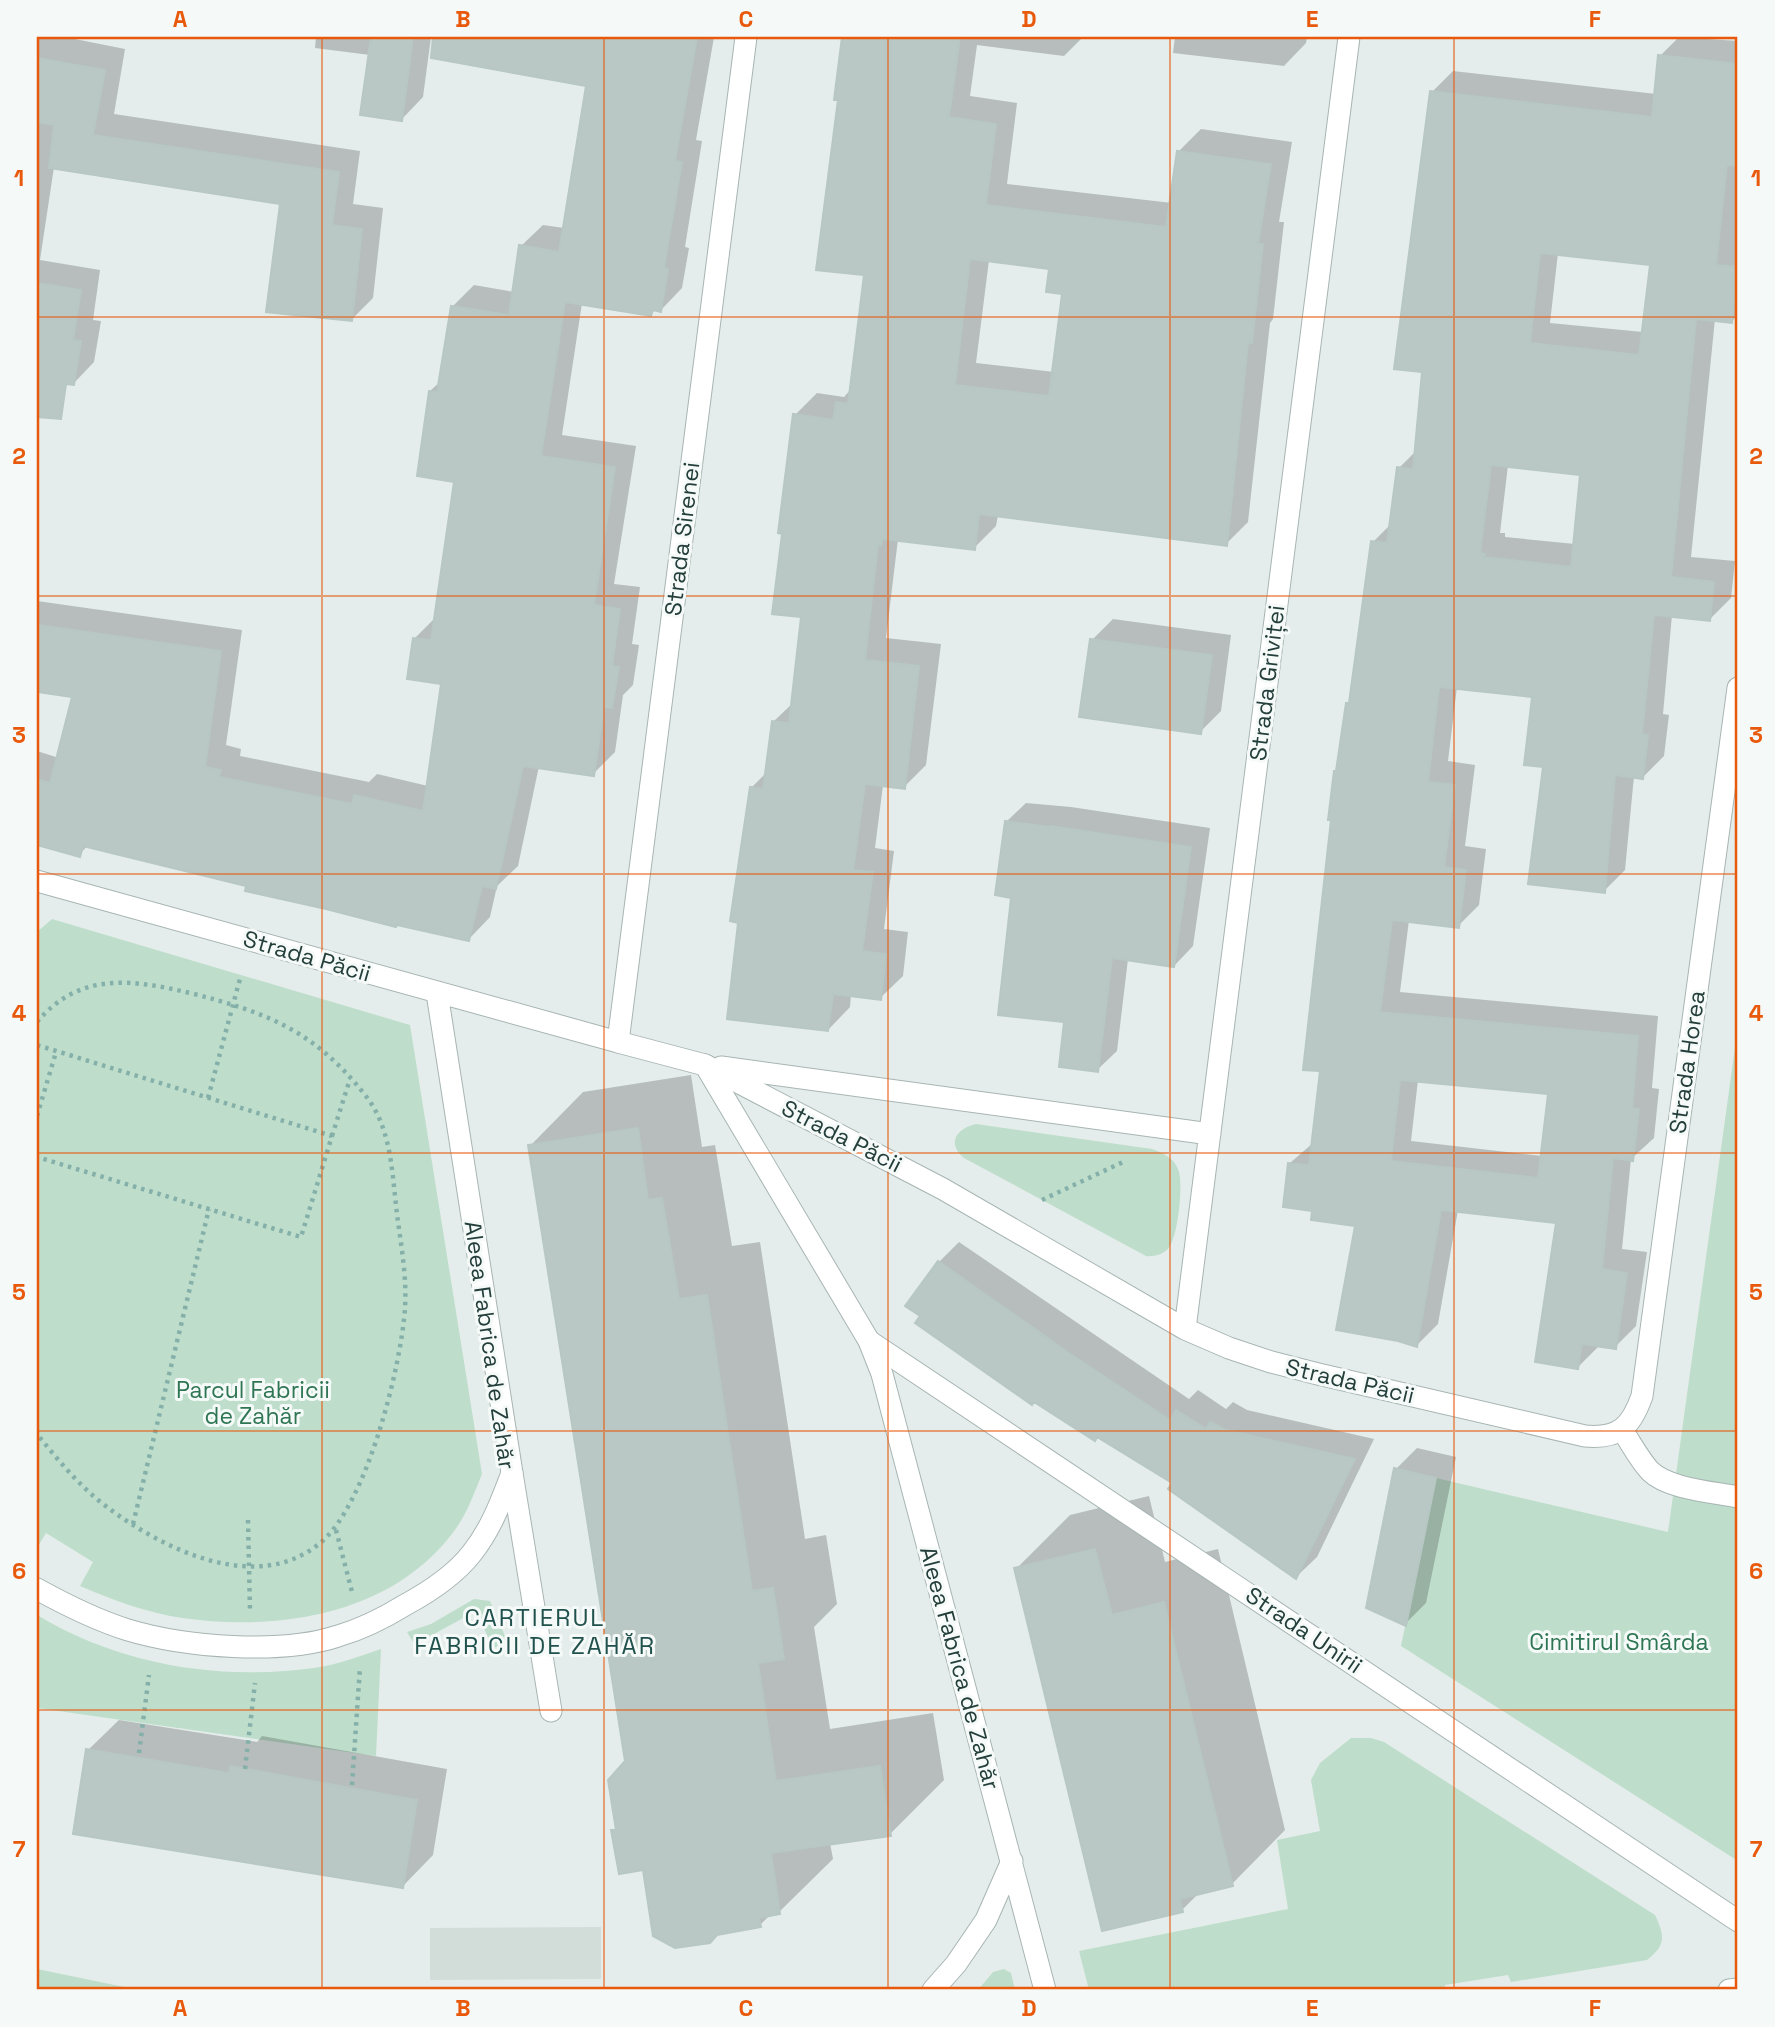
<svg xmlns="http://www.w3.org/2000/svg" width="1775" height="2027" viewBox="0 0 1775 2027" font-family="'Space Grotesk',sans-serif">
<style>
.built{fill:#d2ddda}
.green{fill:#bedecb}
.shadow{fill:#0003;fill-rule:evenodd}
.building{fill:#b9c8c4;stroke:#b7c7c3;stroke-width:2;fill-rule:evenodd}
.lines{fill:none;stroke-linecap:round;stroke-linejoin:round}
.service-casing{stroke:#a7b5b3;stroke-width:23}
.minor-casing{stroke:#a7b5b3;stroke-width:23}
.tertiary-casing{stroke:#a7b5b3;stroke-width:23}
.secondary-casing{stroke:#a3b9b4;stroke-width:23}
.path{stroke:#85b0a9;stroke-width:4.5;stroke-dasharray:3.5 5;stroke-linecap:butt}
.service{stroke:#fff;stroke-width:21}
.minor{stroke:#fff;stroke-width:21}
.tertiary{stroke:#fff;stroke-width:21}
.secondary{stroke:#fff;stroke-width:21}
.grid{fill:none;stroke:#e8590c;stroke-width:2;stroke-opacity:0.55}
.labels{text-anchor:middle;stroke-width:6;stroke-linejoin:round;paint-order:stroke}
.street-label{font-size:23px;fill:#243f3b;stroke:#f5faf8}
.park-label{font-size:23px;fill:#2e7554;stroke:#f5faf8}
.neighbourhood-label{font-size:24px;letter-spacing:2px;fill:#20514c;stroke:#f5faf8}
.neatline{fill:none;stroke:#e8590c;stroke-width:2.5}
.grid-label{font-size:23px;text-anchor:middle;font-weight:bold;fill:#e8590c}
</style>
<rect width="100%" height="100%" fill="#e4edeb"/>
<!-- built -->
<path class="built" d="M 601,1927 L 601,1979 L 430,1980 L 430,1928 Z"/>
<!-- green -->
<path class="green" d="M 52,919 L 410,1025 L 482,1474 C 475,1491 468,1511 457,1527 C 396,1614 281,1632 182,1618 C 147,1613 113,1600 80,1586 L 93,1562 L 46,1533 L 37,1548 L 37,932 Z
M 1738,1026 L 1738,1861 L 1401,1646 L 1436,1478 L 1668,1532 Z
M 976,1124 L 1152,1149 C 1163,1153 1174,1158 1178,1169 C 1184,1182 1178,1241 1167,1250 C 1161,1255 1153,1257 1146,1256 L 964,1158 C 946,1143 957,1128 976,1124 Z
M 474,1599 L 490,1601 L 508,1643 L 493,1648 L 476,1611 L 434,1634 L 413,1642 L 407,1632 L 431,1624 Z
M 37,1615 C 120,1665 219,1681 314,1668 C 337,1665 360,1656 381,1649 L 376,1756 L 37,1708 Z
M 1351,1738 L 1371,1738 L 1384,1742 L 1655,1915 C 1665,1936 1666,1945 1647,1960 L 1511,1982 L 1508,1975 L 1445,1985 L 1445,1990 L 1089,1990 L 1079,1951 L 1288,1909 L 1277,1840 L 1320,1831 L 1311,1780 L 1320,1763 Z
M 37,1969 L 139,1990 L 37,1990 Z
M 1004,1969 L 1011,1973 L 1015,1990 L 978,1990 L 993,1972 Z"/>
<!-- shadow -->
<path class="shadow" d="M 37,37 L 65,37 L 125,49 L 114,114 L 360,151 L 353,204 L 383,208 L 373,298 L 351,320 L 282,202 L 54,167 L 40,260 L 100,270 L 93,320 L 101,321 L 94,362 L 74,383 L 37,377 Z
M 316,37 L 431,37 L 423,97 L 402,119 L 370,55 L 315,48 Z
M 500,37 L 714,37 L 696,140 L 702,141 L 685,247 L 689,248 L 682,288 L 661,310 L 656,309 L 651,314 L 582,303 L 562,435 L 636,446 L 614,584 L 640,587 L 632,644 L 639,645 L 633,685 L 623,695 L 615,752 L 593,774 L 539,766 L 518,866 L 497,886 L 490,917 L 469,939 L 88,845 L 79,855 L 37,843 L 37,751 L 59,758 L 74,696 L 37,691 L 37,601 L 242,630 L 226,745 L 241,749 L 240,756 L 369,782 L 377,774 L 428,786 L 443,683 L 414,639 L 436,617 L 456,481 L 430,391 L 441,381 L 452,307 L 474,285 L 514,292 L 521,246 L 543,225 L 564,228 L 588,85 L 495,68 Z
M 843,37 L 1083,37 L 1064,56 L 977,45 L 970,96 L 1017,103 L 1007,184 L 1172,203 L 1179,151 L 1201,129 L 1292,142 L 1279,222 L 1284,222 L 1273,319 L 1270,323 L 1248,522 L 1226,544 L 998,515 L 996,526 L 974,548 L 898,539 L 886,638 L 941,644 L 926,765 L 904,787 L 883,785 L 875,848 L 894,851 L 884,929 L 908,932 L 903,976 L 880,998 L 851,994 L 850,1007 L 828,1030 L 751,788 L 767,772 L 774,721 L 794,702 L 803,616 L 795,415 L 817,393 L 844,397 L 852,388 L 866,273 L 840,99 L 836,98 ZM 989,260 L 1051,267 L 1064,292 L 1054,372 L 976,363 Z
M 1175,37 L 1307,37 L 1306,43 L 1284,66 L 1173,53 Z
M 1679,37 L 1738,41 L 1738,315 L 1732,321 L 1715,319 L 1691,557 L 1735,561 L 1731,598 L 1710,619 L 1672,615 L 1663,714 L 1669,715 L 1664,756 L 1643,777 L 1634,776 L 1625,870 L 1604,891 L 1545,766 L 1534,696 L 1457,687 L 1448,761 L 1475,765 L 1465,846 L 1486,849 L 1479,905 L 1458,926 L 1409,920 L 1400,992 L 1658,1016 L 1652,1088 L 1659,1089 L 1654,1138 L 1631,1159 L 1622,1249 L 1647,1252 L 1636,1326 L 1615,1347 L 1599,1346 L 1578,1367 L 1558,1221 L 1458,1210 L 1438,1324 L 1417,1345 L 1357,1224 L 1314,1209 L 1290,1163 L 1313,1143 L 1322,1070 L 1335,771 L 1339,768 L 1348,703 L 1351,700 L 1373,542 L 1392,523 L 1399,468 L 1417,450 L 1424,371 L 1432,92 L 1453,71 L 1656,94 L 1660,56 ZM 1558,253 L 1652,263 L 1643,332 L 1550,323 ZM 1508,465 L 1581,473 L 1575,544 L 1505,537 L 1505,533 L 1500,533 ZM 1418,1080 L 1550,1092 L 1542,1156 L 1411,1141 Z
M 1113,619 L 1231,635 L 1221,711 L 1200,732 L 1092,640 Z
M 1026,803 L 1071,807 L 1210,828 L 1193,946 L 1174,966 L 1128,959 L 1117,1051 L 1097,1070 L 1066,1021 L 1013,896 L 1006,822 Z
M 691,1075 L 702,1147 L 715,1145 L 732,1246 L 760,1242 L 805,1539 L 826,1535 L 837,1604 L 814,1627 L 830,1729 L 933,1713 L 944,1780 L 890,1834 L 830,1843 L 833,1859 L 779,1912 L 772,1913 L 760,1925 L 717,1933 L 644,1868 L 613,1831 L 617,1827 L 627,1761 L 530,1146 L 583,1092 Z
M 959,1242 L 1189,1399 L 1198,1390 L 1226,1409 L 1233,1402 L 1247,1410 L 1374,1439 L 1317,1557 L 1296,1577 L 1174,1483 L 922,1316 L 939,1262 Z
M 1417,1448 L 1456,1457 L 1426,1603 L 1405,1624 L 1396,1469 Z
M 1149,1496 L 1165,1562 L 1218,1549 L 1285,1830 L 1232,1884 L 1200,1892 L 1182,1910 L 1016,1569 L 1070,1515 Z
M 119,1720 L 257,1742 L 262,1736 L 447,1769 L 433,1855 L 403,1886 L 88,1750 Z"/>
<!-- building -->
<path class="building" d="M 371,37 L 413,37 L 402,121 L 360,115 Z
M 433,37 L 697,37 L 675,161 L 682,162 L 664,268 L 668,269 L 661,312 L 653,310 L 651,316 L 565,302 L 541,456 L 615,467 L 594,605 L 620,609 L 612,666 L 619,667 L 612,708 L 604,707 L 594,776 L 523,766 L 496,889 L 482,886 L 469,941 L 397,925 L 396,927 L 326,909 L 245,891 L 246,886 L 83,846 L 80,857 L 37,845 L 37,779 L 50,783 L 72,697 L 37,692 L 37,625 L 221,651 L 205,767 L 221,770 L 219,777 L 352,804 L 354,795 L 423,811 L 441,684 L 407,679 L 413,638 L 431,640 L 454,482 L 417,476 L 429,391 L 437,392 L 451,306 L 509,315 L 519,245 L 559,252 L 586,86 L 431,58 Z
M 842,37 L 960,37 L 949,117 L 996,124 L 986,205 L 1166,227 L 1177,151 L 1271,164 L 1258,244 L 1263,244 L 1252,343 L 1248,343 L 1227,546 L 979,514 L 975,550 L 882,539 L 881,546 L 878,545 L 865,660 L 919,666 L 905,789 L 865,784 L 853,870 L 873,872 L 862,951 L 886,954 L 881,1000 L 833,994 L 828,1031 L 727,1019 L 738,923 L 730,921 L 750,787 L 763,789 L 772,721 L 789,723 L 801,617 L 772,614 L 782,534 L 778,533 L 793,414 L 833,420 L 836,402 L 848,404 L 864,275 L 816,270 L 838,100 L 834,100 ZM 970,259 L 1049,269 L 1046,292 L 1062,294 L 1049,396 L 955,385 Z
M 1658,55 L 1738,64 L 1738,166 L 1727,165 L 1716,265 L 1738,267 L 1732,323 L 1696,319 L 1671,577 L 1714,582 L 1710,621 L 1654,615 L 1642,734 L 1648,735 L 1643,779 L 1615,775 L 1605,893 L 1528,884 L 1543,767 L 1524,765 L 1532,697 L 1439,687 L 1428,782 L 1455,785 L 1444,867 L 1466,870 L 1459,928 L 1392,920 L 1380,1012 L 1638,1036 L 1632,1108 L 1639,1109 L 1633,1161 L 1613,1158 L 1602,1269 L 1627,1273 L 1616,1349 L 1582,1344 L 1578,1369 L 1535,1362 L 1556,1223 L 1441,1210 L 1417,1347 L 1398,1341 L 1336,1330 L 1355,1226 L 1311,1220 L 1312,1211 L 1283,1207 L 1288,1163 L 1309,1165 L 1320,1071 L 1303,1070 L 1331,820 L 1328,820 L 1334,771 L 1336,771 L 1346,703 L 1349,703 L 1371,541 L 1387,543 L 1397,467 L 1413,469 L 1422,372 L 1394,369 L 1430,91 L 1652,117 ZM 1540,253 L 1650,265 L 1639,355 L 1530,343 ZM 1491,465 L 1580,475 L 1571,567 L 1484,557 L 1485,554 L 1480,553 ZM 1400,1080 L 1548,1094 L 1538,1178 L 1391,1161 Z
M 37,58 L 105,70 L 93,135 L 339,172 L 332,225 L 362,229 L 352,321 L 266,312 L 280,204 L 49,168 L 54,125 L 37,122 Z
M 37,283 L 81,290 L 73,340 L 81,341 L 74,385 L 66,384 L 61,419 L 37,417 Z
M 1090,639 L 1212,655 L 1201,734 L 1079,717 Z
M 1005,821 L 1050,827 L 1050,826 L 1191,847 L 1174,967 L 1112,958 L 1098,1072 L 1059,1067 L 1064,1022 L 998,1015 L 1011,898 L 995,895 Z
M 638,1128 L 648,1200 L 662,1198 L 679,1299 L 707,1295 L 752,1591 L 773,1588 L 784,1659 L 758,1663 L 776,1781 L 880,1766 L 891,1836 L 771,1853 L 780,1914 L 759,1918 L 761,1927 L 717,1935 L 710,1943 L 675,1948 L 653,1936 L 643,1870 L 619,1874 L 611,1830 L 616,1830 L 608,1780 L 625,1761 L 528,1145 Z
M 938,1261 L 1069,1353 L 1170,1420 L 1176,1410 L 1206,1429 L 1210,1422 L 1226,1430 L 1355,1459 L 1296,1579 L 1168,1489 L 1172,1483 L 1097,1437 L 1095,1441 L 1034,1402 L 1032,1405 L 915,1323 L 920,1316 L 905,1306 Z
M 1394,1468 L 1436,1478 L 1406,1626 L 1366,1608 Z
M 1095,1549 L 1112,1615 L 1164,1602 L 1233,1886 L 1180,1899 L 1183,1912 L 1102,1931 L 1014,1568 Z
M 86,1749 L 229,1773 L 230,1766 L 417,1800 L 403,1888 L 73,1834 Z"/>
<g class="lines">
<!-- service casing -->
<g class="service-casing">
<path id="service" d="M 1622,1430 C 1631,1443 1639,1459 1650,1471 C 1668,1489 1713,1492 1738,1497
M 512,1473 L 551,1711"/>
</g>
<!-- minor casing -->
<g class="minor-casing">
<path id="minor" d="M 37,881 L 618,1042
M 705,1065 L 943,1189 L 1185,1329 L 1229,1348 L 1271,1362 L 1318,1374 L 1585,1436 C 1619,1439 1631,1427 1642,1396 L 1738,688
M 721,1067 L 1210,1134
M 1185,1329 L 1349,37
M 869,1341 L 1738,1921
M 37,1589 C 66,1605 96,1620 128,1630 C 185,1647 281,1655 338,1636 C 362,1629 384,1618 405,1605 C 429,1592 455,1575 472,1553 C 491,1529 501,1502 512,1473 L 437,993"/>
</g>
<!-- tertiary casing -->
<g class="tertiary-casing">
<path id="tertiary" d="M 746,37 L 618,1042 L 705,1065 L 869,1341 L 882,1374 L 1045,1990
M 933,1990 L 956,1964 L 986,1920 L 1012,1861"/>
</g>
<!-- secondary casing -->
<g class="secondary-casing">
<path id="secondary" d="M 1729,1990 L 1738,1989"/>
</g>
<!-- path -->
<path class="path" d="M 37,1022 C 79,972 131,979 190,993 C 266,1012 315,1031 365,1095 C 392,1128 392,1174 397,1214 C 401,1245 407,1277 405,1308 C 401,1368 366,1507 319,1544 C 255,1595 163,1549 107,1507 C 80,1487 58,1460 37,1434
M 37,1045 L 332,1136 L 301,1237 L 37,1157
M 208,1098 L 241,975
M 37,1116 L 56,1052
M 332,1136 L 350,1079
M 1042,1200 L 1123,1162
M 248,1520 L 250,1611
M 133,1524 L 209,1209
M 336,1530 L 352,1592
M 139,1753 L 149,1675
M 245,1769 L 255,1683
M 352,1785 L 360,1667"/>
<!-- service -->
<use href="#service" class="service"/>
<!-- minor -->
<use href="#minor" class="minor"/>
<!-- tertiary -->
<use href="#tertiary" class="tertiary"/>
<!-- secondary -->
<use href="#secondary" class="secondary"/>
</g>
<!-- grid -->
<path class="grid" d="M 322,37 L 322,1990M 604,37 L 604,1990M 888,37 L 888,1990M 1170,37 L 1170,1990M 1454,37 L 1454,1990M 37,317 L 1738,317M 37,596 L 1738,596M 37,874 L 1738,874M 37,1153 L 1738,1153M 37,1431 L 1738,1431M 37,1710 L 1738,1710"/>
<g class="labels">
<!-- street labels -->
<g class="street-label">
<text transform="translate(682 539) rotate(-83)" y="8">Strada Sirenei</text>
<text transform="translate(1267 683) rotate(-83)" y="8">Strada Griviței</text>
<text transform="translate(307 956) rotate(16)" y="8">Strada Păcii</text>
<text transform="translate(1687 1062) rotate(-82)" y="8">Strada Horea</text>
<text transform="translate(842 1136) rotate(27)" y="8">Strada Păcii</text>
<text transform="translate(490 1345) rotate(82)" y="8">Aleea Fabrica de Zahăr</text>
<text transform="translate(1350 1381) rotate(13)" y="8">Strada Păcii</text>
<text transform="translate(1304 1630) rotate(34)" y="8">Strada Unirii</text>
<text transform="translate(960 1668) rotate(75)" y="8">Aleea Fabrica de Zahăr</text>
</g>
<!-- park labels -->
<g class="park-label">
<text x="253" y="1398">Parcul Fabricii<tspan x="253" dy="26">de Zahăr</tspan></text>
<text x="1619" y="1650">Cimitirul Smârda</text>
</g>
<!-- neighbourhood labels -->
<g class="neighbourhood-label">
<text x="535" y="1626">CARTIERUL<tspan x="535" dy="28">FABRICII DE ZAHĂR</tspan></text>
</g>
</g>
<!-- border -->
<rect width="1775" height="2027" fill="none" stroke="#f5faf8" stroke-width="77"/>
<rect x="38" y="38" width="1698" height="1950" class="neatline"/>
<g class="grid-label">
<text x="180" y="27">A</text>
<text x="463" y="27">B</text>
<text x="746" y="27">C</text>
<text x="1029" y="27">D</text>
<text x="1312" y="27">E</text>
<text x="1595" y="27">F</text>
<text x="19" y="186">1</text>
<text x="1756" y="186">1</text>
<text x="19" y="464">2</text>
<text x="1756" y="464">2</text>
<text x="19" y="743">3</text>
<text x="1756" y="743">3</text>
<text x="19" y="1021">4</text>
<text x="1756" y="1021">4</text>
<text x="19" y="1300">5</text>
<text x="1756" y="1300">5</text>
<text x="19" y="1579">6</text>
<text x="1756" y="1579">6</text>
<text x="19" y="1857">7</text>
<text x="1756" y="1857">7</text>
<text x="180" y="2016">A</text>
<text x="463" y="2016">B</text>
<text x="746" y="2016">C</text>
<text x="1029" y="2016">D</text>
<text x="1312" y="2016">E</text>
<text x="1595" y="2016">F</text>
</g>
</svg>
